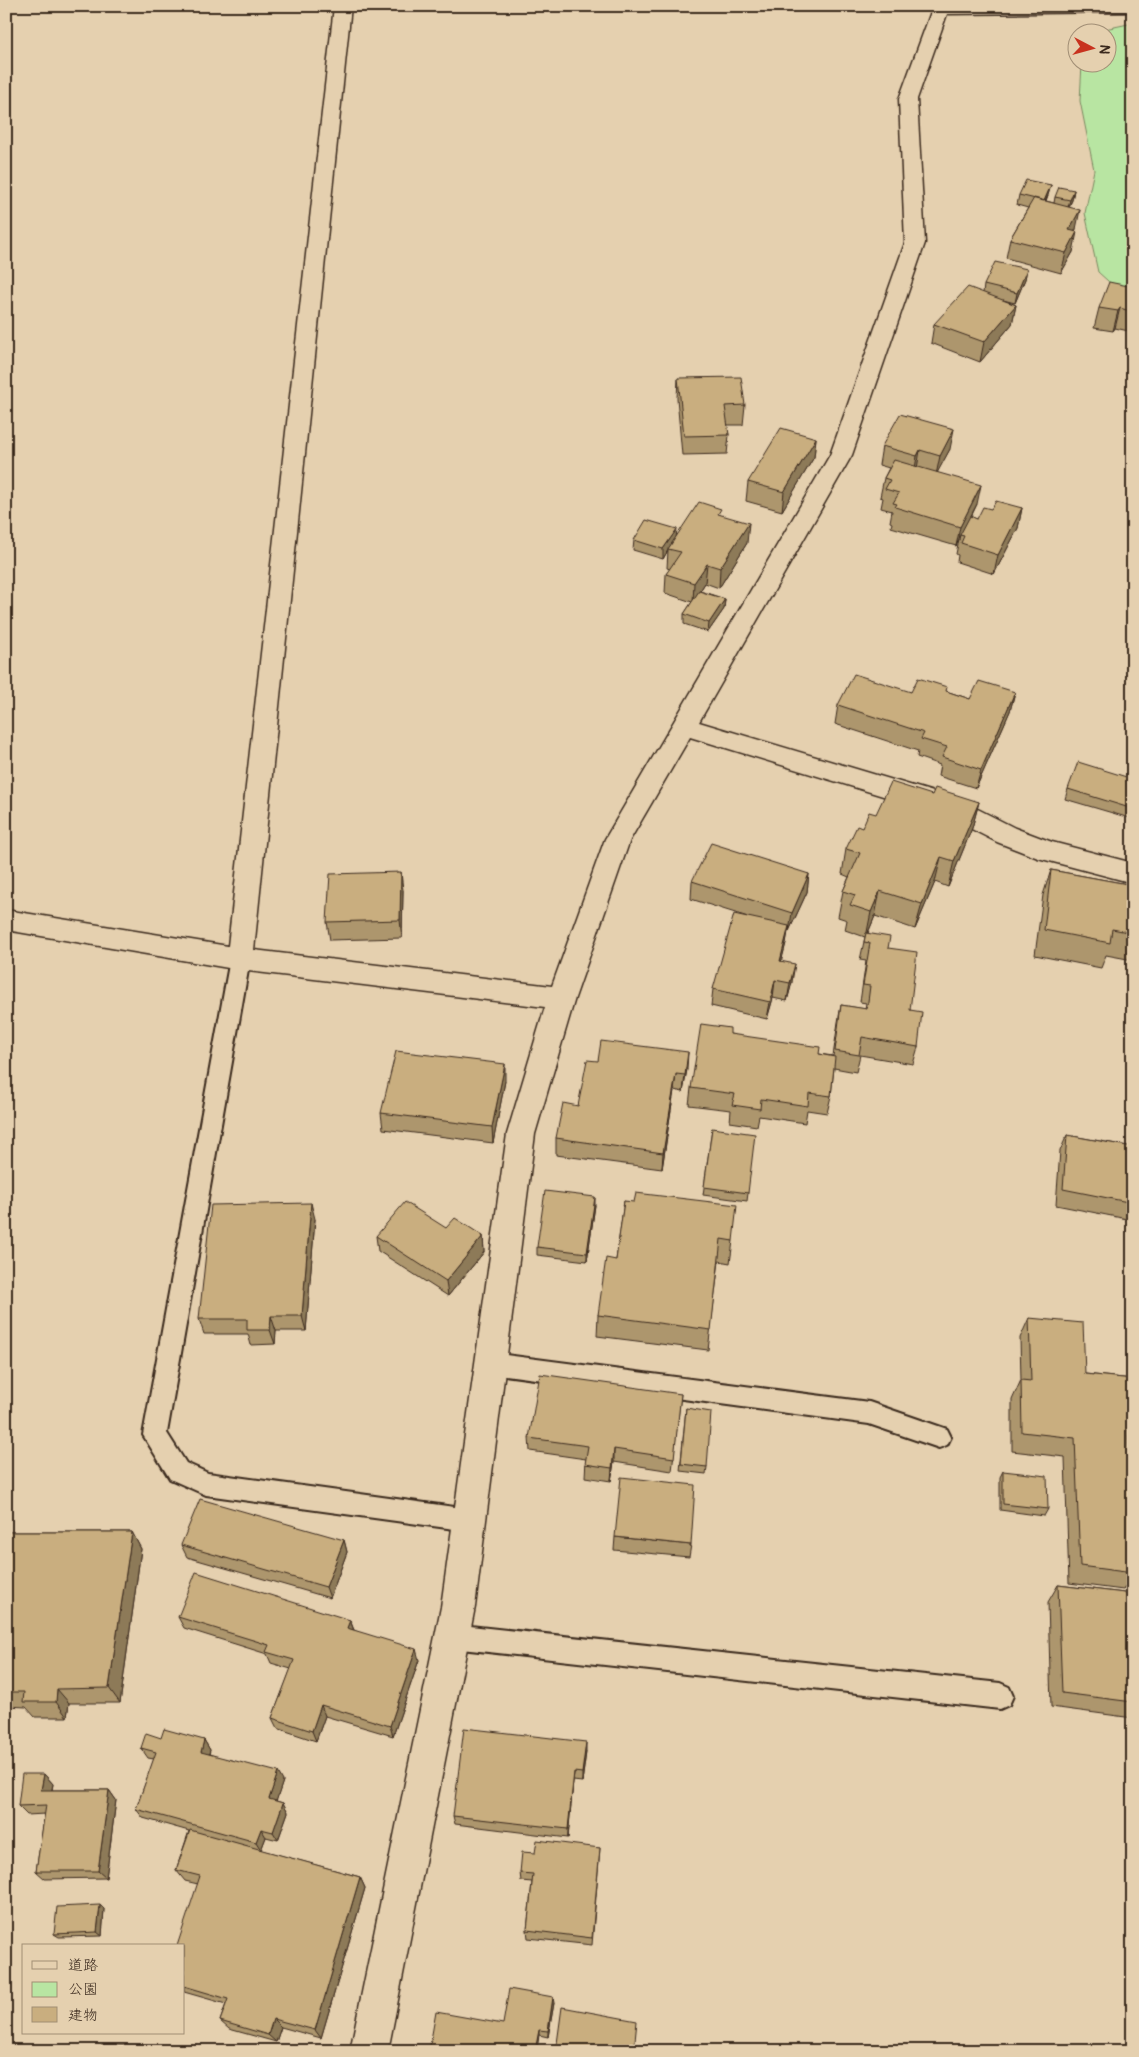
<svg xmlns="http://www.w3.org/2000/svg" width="1139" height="2057" viewBox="0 0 1139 2057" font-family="Pangolin,'Klee One',sans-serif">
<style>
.green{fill:#b8e5a2;stroke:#7a8860}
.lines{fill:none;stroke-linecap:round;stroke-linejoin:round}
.lane-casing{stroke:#3b2a1e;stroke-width:4}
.street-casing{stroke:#3b2a1e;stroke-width:3}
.lane{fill:#e5d0af;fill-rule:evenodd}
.street{fill:#e5d0af;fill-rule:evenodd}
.wall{fill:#ad966d;stroke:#3b2a1e}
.shaded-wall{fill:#8d7a59;stroke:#3b2a1e}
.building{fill:#c9ae7f;stroke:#3b2a1e}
</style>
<rect width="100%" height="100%" fill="#e5d0af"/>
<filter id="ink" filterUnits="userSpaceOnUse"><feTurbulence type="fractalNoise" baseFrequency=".02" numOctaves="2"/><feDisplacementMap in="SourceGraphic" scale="10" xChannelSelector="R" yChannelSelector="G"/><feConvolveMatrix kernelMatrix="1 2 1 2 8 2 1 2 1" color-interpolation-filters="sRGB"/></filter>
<g filter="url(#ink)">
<!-- green -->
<path class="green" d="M 1133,23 L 1133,292 L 1119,291 L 1098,272 L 1085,213 L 1094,170 L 1080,101 L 1082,63 L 1106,62 L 1106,32 L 1101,32 L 1105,29 Z"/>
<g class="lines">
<!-- lane casing -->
<g class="lane-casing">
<path id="lane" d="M 240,951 L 247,954 L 250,959 L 167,1433 L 186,1463 L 208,1473 L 469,1509 L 477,1512 L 481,1520 L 477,1528 L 469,1531 L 206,1495 L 170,1479 L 143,1435 L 230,959 L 233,954 Z
M 490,1353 L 869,1402 L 947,1429 L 951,1437 L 947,1445 L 939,1448 L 869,1424 L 490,1373 L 482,1370 L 479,1363 L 482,1356 Z
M 452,1624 L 1000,1683 L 1009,1687 L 1013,1696 L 1009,1705 L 1000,1709 L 452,1648 L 443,1645 L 440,1636 L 443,1627 Z"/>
</g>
<!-- street casing -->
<g class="street-casing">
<path id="street" d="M 334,6 L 351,6 L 254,950 L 552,986 L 605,839 L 830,455 L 905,243 L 899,99 L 932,9 L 931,6 L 1133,6 L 1133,12 L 947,14 L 917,99 L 925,243 L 852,455 L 699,722 L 960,800 L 1015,828 L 1052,842 L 1133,863 L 1133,883 L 1038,858 L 997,842 L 942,814 L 690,737 L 630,840 L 575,998 L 535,1134 L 475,1607 L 388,2051 L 350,2051 L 441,1607 L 507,1134 L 545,1007 L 240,970 L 6,930 L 6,910 L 228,946 Z"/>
</g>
<!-- lane -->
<use href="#lane" class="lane"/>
<!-- street -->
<use href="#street" class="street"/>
</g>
<!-- wall -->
<path class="wall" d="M 1051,185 L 1048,195 L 1046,201 L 1054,203 L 1055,197 L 1074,190 L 1072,200 L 1069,207 L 1076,229 L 1075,232 L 1073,252 L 1061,273 L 1006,258 L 1010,239 L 1028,208 L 1017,205 L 1019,195 Z
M 1027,269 L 1025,279 L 1015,303 L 1003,300 L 1016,305 L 1012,324 L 980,362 L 931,343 L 934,324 L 983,293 L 984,285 Z
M 1133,287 L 1133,332 L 1115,328 L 1113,331 L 1094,328 L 1099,308 Z
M 678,378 L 745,405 L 743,425 L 727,425 L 729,435 L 727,454 L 682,455 L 677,398 Z
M 816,438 L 814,457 L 782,511 L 746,501 L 748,482 Z
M 882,446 L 950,449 L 937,472 L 977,504 L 971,517 L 977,519 L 991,509 L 1022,508 L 1018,528 L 994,574 L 957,562 L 958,555 L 956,554 L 959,539 L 956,546 L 891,527 L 892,523 L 890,522 L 892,511 L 881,508 L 883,498 L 880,497 L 884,478 L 889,468 L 879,465 Z
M 721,515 L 747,543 L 719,588 L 705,583 L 700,591 L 725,599 L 724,609 L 708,632 L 684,624 L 684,614 L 692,602 L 665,593 L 666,574 L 670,569 L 667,568 L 668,550 L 663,559 L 633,550 L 634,540 L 676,537 Z
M 946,691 L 970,699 L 1015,692 L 1010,711 L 976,788 L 938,776 L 940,765 L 917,757 L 918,751 L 835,724 L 838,705 L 911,692 Z
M 1133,779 L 1133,819 L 1065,799 L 1068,789 Z
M 932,795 L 979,802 L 972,828 L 948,887 L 935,882 L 915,929 L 875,916 L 868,933 L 888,948 L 910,1010 L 918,1047 L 913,1064 L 860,1055 L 856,1072 L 834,1068 L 831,1096 L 827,1113 L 807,1110 L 805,1123 L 759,1116 L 757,1126 L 730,1122 L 731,1110 L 689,1105 L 691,1088 L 730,1034 L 819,1054 L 833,1056 L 838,1022 L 841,1005 L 865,1009 L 866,1003 L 860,1002 L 866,961 L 860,960 L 865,937 L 845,930 L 847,920 L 838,917 L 843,891 L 849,877 L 842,874 L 846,849 L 862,828 L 876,814 Z
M 1051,870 L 1133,885 L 1133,960 L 1106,955 L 1101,968 L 1035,955 L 1043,895 Z
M 809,874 L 807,892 L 789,931 L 788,930 L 786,943 L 781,961 L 792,982 L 787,1001 L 773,998 L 767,1019 L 711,1006 L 713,989 L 748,917 L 691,899 L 692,881 Z
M 403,890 L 402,938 L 330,940 L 327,922 Z
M 598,1061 L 687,1069 L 683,1092 L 674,1090 L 662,1169 L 556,1155 L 556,1138 L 578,1106 Z
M 505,1081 L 493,1143 L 383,1129 L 381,1113 Z
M 712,1128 L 748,1193 L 747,1201 L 703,1195 Z
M 1067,1135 L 1133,1147 L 1132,1220 L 1056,1205 L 1060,1151 Z
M 624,1201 L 733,1241 L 730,1263 L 719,1261 L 708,1350 L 597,1336 L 598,1315 L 616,1260 Z
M 595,1205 L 587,1261 L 537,1255 L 537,1247 Z
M 315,1219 L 306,1331 L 276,1331 L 275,1344 L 251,1345 L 248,1334 L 204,1334 L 199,1319 Z
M 446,1228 L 483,1236 L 484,1252 L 448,1296 L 378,1251 L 376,1236 Z
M 1029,1318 L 1085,1374 L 1133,1379 L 1133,1437 L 1128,1445 L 1133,1532 L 1133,1576 L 1123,1590 L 1069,1583 L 1065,1457 L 1012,1451 L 1012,1400 L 1021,1380 L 1020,1338 Z
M 1133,1345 L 1133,1379 L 1129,1378 L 1130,1349 Z
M 681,1394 L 672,1471 L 614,1462 L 611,1481 L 585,1477 L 586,1459 L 530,1451 L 529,1438 Z
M 686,1408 L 707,1467 L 706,1474 L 680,1471 Z
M 1003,1471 L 1048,1509 L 1044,1516 L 1000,1510 L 1000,1477 Z
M 6,1532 L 132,1532 L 141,1549 L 120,1703 L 69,1703 L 67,1717 L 35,1717 L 26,1707 L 6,1706 Z
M 615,1537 L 691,1545 L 689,1557 L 614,1550 Z
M 344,1540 L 347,1552 L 330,1598 L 187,1557 L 181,1545 Z
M 1058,1585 L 1133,1594 L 1133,1718 L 1051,1707 L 1048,1602 Z
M 178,1617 L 350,1620 L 354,1630 L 419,1660 L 393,1736 L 325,1716 L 316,1741 L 277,1728 L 272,1718 L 291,1669 L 271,1663 L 267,1654 L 184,1628 Z
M 204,1740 L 210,1750 L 209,1754 L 283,1781 L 276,1801 L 283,1803 L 288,1812 L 278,1840 L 266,1837 L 261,1850 L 360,1877 L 365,1888 L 321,2038 L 281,2027 L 276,2042 L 229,2029 L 220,2021 L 226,2004 L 184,1992 L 184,1946 L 198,1884 L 185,1881 L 176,1870 L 189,1831 L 143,1818 L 136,1809 L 154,1759 L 148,1758 L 141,1748 Z
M 586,1752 L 582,1782 L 573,1781 L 568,1838 L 455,1824 L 453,1816 Z
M 44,1774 L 53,1784 L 52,1790 L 109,1790 L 116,1800 L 106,1878 L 45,1879 L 36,1871 L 45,1814 L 27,1815 L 18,1806 Z
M 600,1848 L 592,1945 L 528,1938 L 527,1930 L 532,1882 L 521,1881 L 520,1873 L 535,1853 Z
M 104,1909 L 102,1936 L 59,1937 L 54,1934 Z
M 554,2003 L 548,2037 L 539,2035 L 503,2024 Z"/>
<!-- shaded-wall -->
<path class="shaded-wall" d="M 1051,185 L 1048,195 L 1041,211 L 1044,201 Z
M 1074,190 L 1072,200 L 1067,210 L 1070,200 Z
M 1080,210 L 1076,229 L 1065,250 L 1069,230 Z
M 1077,232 L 1073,252 L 1061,273 L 1066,253 Z
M 1027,269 L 1025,279 L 1015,303 L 1017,293 Z
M 1016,305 L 1012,324 L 980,362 L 984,342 Z
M 1120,308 L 1115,328 L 1113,331 L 1118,311 Z
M 954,429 L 950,449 L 936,475 L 940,456 Z
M 816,438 L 814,457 L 782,511 L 784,492 Z
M 920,450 L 917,469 L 914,475 L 917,456 Z
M 981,485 L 977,504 L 961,535 L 960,535 L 959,539 L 956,546 L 960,527 Z
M 1022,508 L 1018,528 L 994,574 L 998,555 Z
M 749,523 L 747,543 L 719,588 L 720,568 Z
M 677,529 L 676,539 L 668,549 L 668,550 L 663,559 L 663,549 Z
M 707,564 L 705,583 L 693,602 L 694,583 Z
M 725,599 L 724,609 L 708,632 L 709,623 Z
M 1015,692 L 1010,711 L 976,788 L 981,770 Z
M 979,802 L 972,828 L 948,887 L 954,861 Z
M 941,857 L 935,882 L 915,929 L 922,904 Z
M 401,872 L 403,890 L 402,938 L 400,920 Z
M 809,874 L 807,892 L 789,931 L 792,913 Z
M 880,891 L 875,916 L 866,937 L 871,912 Z
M 789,926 L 786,943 L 777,979 L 780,961 Z
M 795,964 L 792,982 L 787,1001 L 790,983 Z
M 775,980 L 773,998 L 767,1019 L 770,1002 Z
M 688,1052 L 687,1069 L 683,1092 L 685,1075 Z
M 505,1064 L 505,1081 L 493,1143 L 492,1127 Z
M 676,1074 L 674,1090 L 662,1169 L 663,1153 Z
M 595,1197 L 595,1205 L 587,1261 L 587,1253 Z
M 311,1203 L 315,1219 L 306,1331 L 302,1316 Z
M 483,1236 L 484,1252 L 448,1296 L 446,1281 Z
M 271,1316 L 276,1331 L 275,1344 L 270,1330 Z
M 614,1449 L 614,1462 L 611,1481 L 612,1468 Z
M 132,1532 L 141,1549 L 120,1703 L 109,1688 Z
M 344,1540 L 347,1552 L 330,1598 L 326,1587 Z
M 350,1620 L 354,1631 L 347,1628 Z
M 416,1649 L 419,1660 L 393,1736 L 390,1726 Z
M 57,1689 L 69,1703 L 67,1717 L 56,1702 Z
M 321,1705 L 325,1716 L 316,1741 L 312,1731 Z
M 204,1740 L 210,1750 L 207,1761 L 201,1752 Z
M 586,1742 L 586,1752 L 582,1782 L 582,1773 Z
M 278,1772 L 283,1781 L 274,1808 L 269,1799 Z
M 574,1772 L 573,1781 L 568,1838 L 568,1829 Z
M 44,1774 L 53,1784 L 50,1799 L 41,1790 Z
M 109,1790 L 116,1800 L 106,1878 L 98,1871 Z
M 283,1803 L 288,1812 L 278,1840 L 273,1832 Z
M 261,1829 L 266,1837 L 261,1850 L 256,1842 Z
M 360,1877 L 365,1888 L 321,2038 L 315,2030 Z
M 100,1905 L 104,1909 L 102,1936 L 97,1932 Z
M 553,1997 L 554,2003 L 548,2037 L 548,2031 Z
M 273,2019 L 281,2027 L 276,2042 L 268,2035 Z
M 539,2030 L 539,2035 L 537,2051 L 535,2051 Z"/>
<!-- building -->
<path class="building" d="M 1026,180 L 1051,185 L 1044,201 L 1019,195 Z
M 1059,187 L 1074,190 L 1070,200 L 1055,197 Z
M 1034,198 L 1080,210 L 1069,230 L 1077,232 L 1066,253 L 1010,239 Z
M 995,262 L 1027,269 L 1017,293 L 984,285 Z
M 1109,282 L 1133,287 L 1133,312 L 1120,308 L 1118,311 L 1099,308 Z
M 968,287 L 1016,305 L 984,342 L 934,324 Z
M 741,377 L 745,405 L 725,406 L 729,435 L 684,436 L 678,378 Z
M 900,414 L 954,429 L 940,456 L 920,450 L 917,456 L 882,446 Z
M 781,428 L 816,438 L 784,492 L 748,482 Z
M 894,460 L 981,485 L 960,527 L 895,507 L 897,504 L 893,503 L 899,493 L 885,489 L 890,480 L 884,478 Z
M 996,501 L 1022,508 L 998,555 L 961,543 L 964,536 L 960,535 L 970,516 L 977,519 L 983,507 L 991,509 Z
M 699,502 L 721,509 L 718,514 L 749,523 L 720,568 L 707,564 L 694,583 L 666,574 L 681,552 L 668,549 Z
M 646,520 L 677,529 L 663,549 L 634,540 Z
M 699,591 L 725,599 L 709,623 L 684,614 Z
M 854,674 L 911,692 L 918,678 L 947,687 L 946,691 L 970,699 L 979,681 L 1015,692 L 981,770 L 942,757 L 947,747 L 921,739 L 924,733 L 838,705 Z
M 1078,762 L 1133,779 L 1133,809 L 1068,789 Z
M 891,782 L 932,795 L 935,788 L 979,802 L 954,861 L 941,857 L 922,904 L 880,891 L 871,912 L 850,905 L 855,895 L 843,891 L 860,853 L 846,849 L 857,826 L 862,828 L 869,812 L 876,814 Z
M 711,843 L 809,874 L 792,913 L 692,881 Z
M 1051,870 L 1133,885 L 1133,933 L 1112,929 L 1110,943 L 1044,930 Z
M 401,872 L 400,920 L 327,922 L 330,874 Z
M 734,914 L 789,926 L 780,961 L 795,964 L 790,983 L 775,980 L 770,1002 L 713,989 Z
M 866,933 L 890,937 L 888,948 L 917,952 L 910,1010 L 922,1012 L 918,1047 L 862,1037 L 859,1055 L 835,1051 L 841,1005 L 867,1009 L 870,986 L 863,985 L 870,943 L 864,942 Z
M 701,1024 L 730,1028 L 730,1034 L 820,1047 L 819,1054 L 835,1057 L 831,1096 L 809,1093 L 808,1106 L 761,1099 L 760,1109 L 732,1105 L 735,1094 L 691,1088 Z
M 601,1041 L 688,1052 L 685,1075 L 676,1074 L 663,1153 L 556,1138 L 563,1103 L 578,1106 L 587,1060 L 598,1061 Z
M 396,1051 L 505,1064 L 492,1127 L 381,1113 Z
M 712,1128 L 755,1134 L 748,1193 L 704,1187 Z
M 1067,1135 L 1133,1147 L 1133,1203 L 1063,1189 Z
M 545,1191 L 595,1197 L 587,1253 L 537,1247 Z
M 636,1193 L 737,1205 L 733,1241 L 721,1239 L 711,1330 L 598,1315 L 606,1258 L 616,1260 L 624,1201 L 634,1202 Z
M 405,1202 L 446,1228 L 455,1218 L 483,1236 L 446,1281 L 376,1236 Z
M 311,1203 L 302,1316 L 271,1316 L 270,1330 L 247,1330 L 247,1319 L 199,1319 L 211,1205 Z
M 1029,1318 L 1083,1323 L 1085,1374 L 1133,1379 L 1133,1430 L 1127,1430 L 1133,1532 L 1133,1573 L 1080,1566 L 1075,1438 L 1022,1432 L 1021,1380 L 1031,1381 Z
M 540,1374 L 681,1394 L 674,1458 L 614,1449 L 612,1468 L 585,1464 L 588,1446 L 529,1438 Z
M 686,1408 L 711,1412 L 707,1467 L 681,1464 Z
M 1003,1471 L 1047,1476 L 1048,1509 L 1003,1504 Z
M 621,1477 L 695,1485 L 691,1545 L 615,1537 Z
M 200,1499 L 344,1540 L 326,1587 L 181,1545 Z
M 6,1532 L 132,1532 L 109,1688 L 57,1689 L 56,1702 L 23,1702 L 24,1692 L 6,1692 Z
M 196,1572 L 350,1620 L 347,1628 L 416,1649 L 390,1726 L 321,1705 L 312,1731 L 272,1718 L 294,1660 L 266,1652 L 269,1645 L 178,1617 Z
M 1058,1585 L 1133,1594 L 1133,1702 L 1062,1693 Z
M 464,1728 L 586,1742 L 582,1773 L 574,1772 L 568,1829 L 453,1816 Z
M 164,1729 L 204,1740 L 201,1752 L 278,1772 L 269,1799 L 283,1803 L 273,1832 L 261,1829 L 256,1842 L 136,1809 L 156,1752 L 141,1748 L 146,1733 L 161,1738 Z
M 22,1774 L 44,1774 L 41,1790 L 109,1790 L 98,1871 L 36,1871 L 46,1805 L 18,1806 Z
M 190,1830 L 360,1877 L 315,2030 L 273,2019 L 268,2035 L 220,2021 L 228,1999 L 184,1986 L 184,1946 L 177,1946 L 200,1876 L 176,1870 Z
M 537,1840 L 600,1848 L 592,1938 L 527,1930 L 533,1874 L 520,1873 L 522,1852 L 535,1853 Z
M 100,1905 L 97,1932 L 54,1934 L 57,1907 Z
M 509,1989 L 553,1997 L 548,2031 L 539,2030 L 535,2051 L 429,2051 L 436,2012 L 503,2024 Z
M 562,2007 L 637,2021 L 634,2051 L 556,2051 Z
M 102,2045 L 184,2047 L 184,2051 L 101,2051 Z"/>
</g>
<!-- margin -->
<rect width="1139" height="2057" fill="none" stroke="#e5d0af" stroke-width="25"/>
<rect x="12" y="12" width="1114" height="2032" fill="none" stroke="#3b2a1e" stroke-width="2" filter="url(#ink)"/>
<!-- legend -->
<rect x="22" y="1944" width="162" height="90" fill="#e5d0af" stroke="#a18e75"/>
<rect x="32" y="1961" width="25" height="8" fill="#e5d0af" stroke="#a18e75"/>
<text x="68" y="1970" font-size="15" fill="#3b2a1e">道路</text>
<rect x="32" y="1982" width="25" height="15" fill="#b8e5a2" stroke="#a18e75"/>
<text x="68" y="1994" font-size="15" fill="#3b2a1e">公園</text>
<rect x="32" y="2007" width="25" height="15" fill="#c9ae7f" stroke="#a18e75"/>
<text x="68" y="2020" font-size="15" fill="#3b2a1e">建物</text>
<!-- north arrow -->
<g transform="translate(1092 48) rotate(96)"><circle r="24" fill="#e5d0af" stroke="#a18e75"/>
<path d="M0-4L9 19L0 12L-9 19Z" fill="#c8321e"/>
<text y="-8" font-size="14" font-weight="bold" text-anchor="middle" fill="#3b2a1e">N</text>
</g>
</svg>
